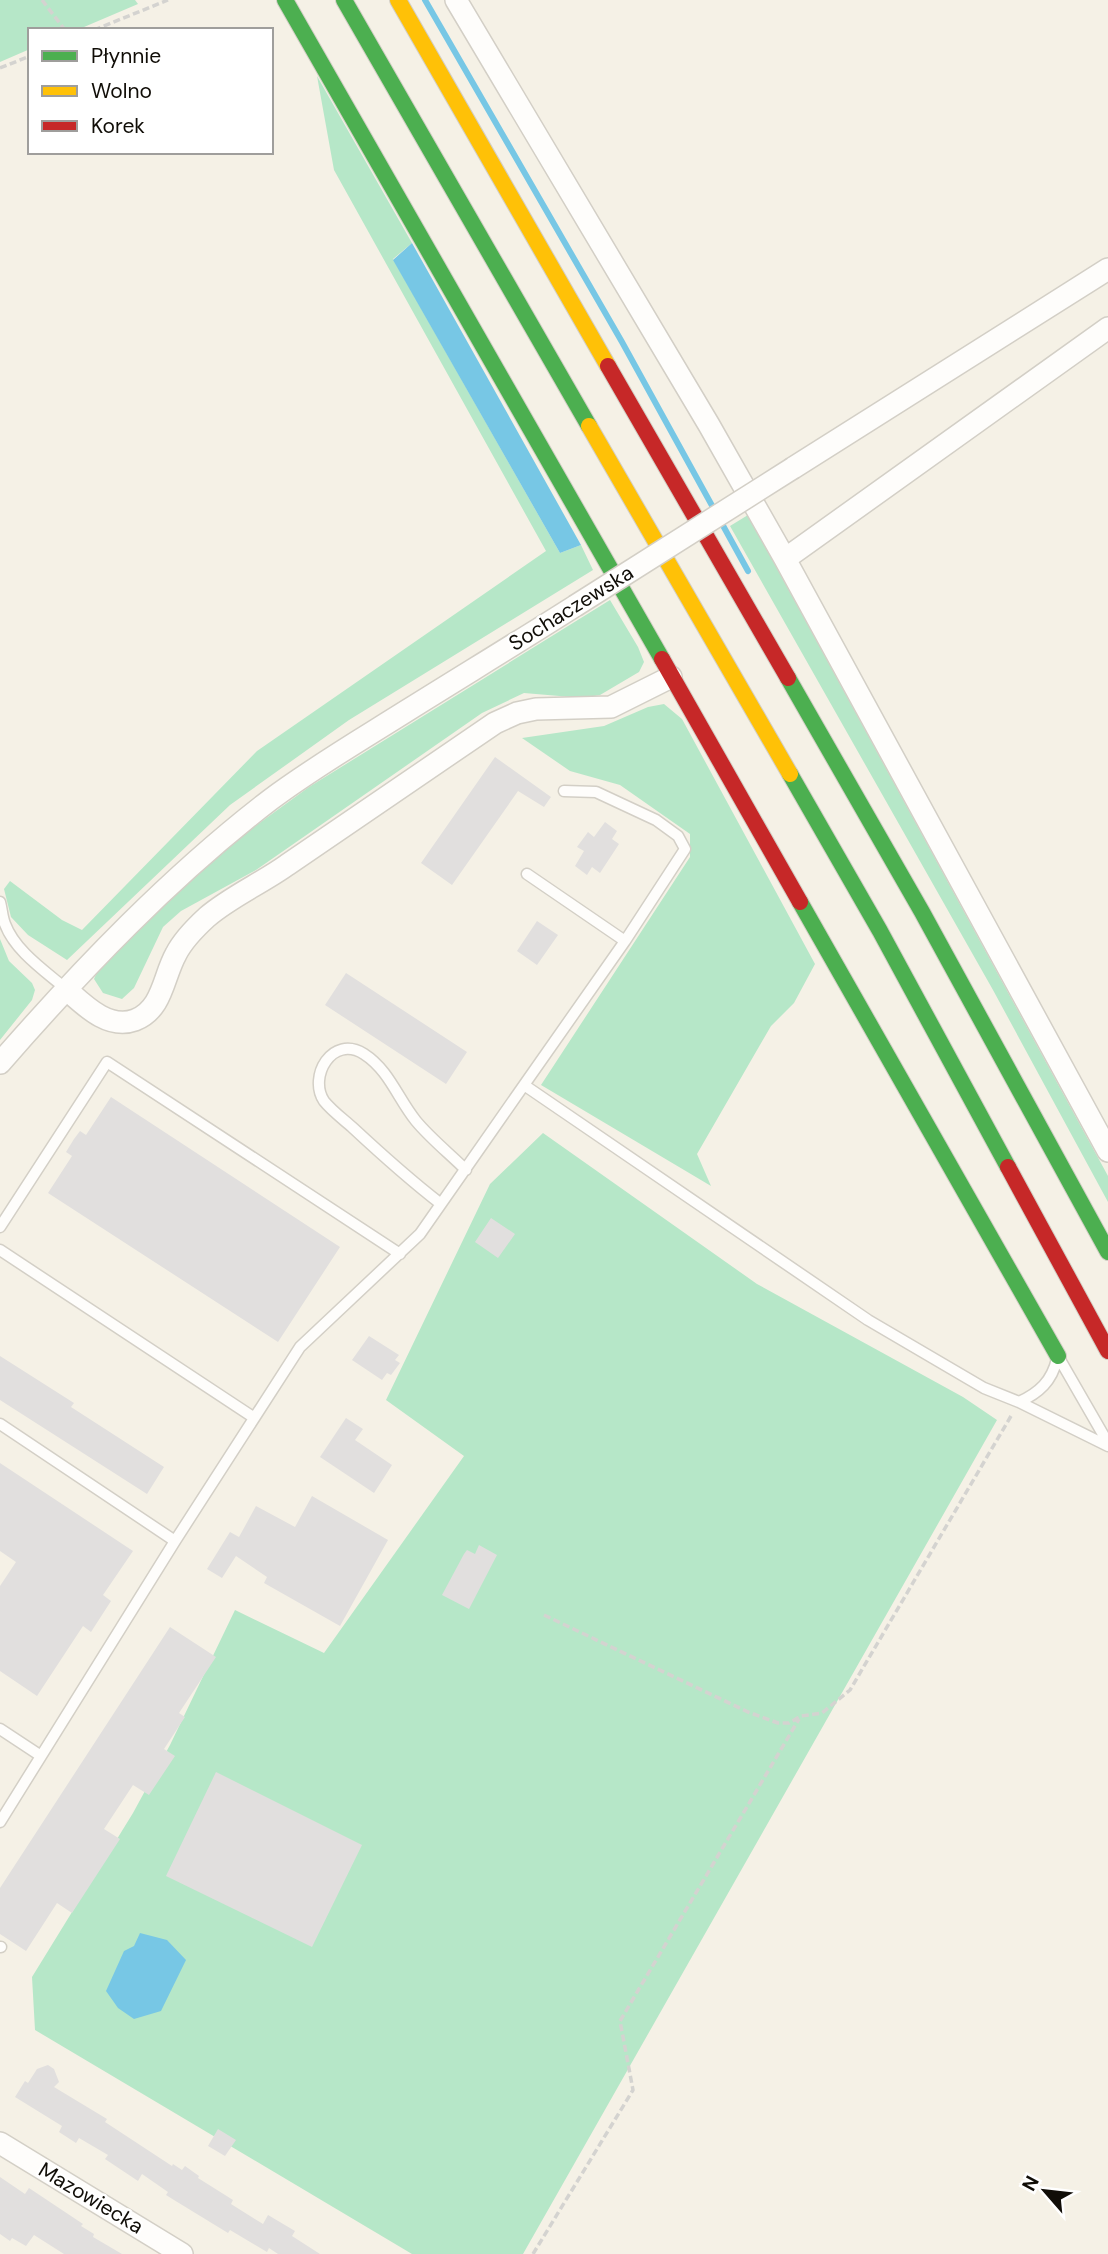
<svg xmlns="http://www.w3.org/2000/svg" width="1108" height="2254" viewBox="0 0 1108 2254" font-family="'DM Sans',sans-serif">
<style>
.green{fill:#b6e7c8}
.water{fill:#77c7e5}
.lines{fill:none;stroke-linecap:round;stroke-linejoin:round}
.stream{stroke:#77c7e5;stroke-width:6}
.building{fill:#e1dfde}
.lane-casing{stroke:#d3cfc6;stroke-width:13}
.street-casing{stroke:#d3cfc6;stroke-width:24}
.fast-casing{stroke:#d3cfc6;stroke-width:18}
.slow-casing{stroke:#d3cfc6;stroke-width:18}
.jam-casing{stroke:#d3cfc6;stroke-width:18}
.path{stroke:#d4d3d0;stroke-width:3.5;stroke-dasharray:7 3.5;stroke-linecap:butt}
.lane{stroke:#fefdfb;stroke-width:10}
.street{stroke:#fefdfb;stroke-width:21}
.fast{stroke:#4caf50;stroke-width:16}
.slow{stroke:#ffc107;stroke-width:16}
.jam{stroke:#c62828;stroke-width:16}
.street-bridge-casing{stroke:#d3cfc6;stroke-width:24;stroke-linecap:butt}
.street-bridge{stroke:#fefdfb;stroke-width:21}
.labels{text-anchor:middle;stroke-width:5;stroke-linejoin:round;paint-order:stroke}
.street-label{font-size:21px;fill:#100d07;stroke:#fff}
</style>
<rect width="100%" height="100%" fill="#f5f1e6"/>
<!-- green -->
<path class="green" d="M 0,0 L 135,0 L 138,4 L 77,30 L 30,30 L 30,49 L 0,62 Z
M 317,76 L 412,243 L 393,259 L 560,553 L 581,545 L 593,570 L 349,720 L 230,805 L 67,960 L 28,935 L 11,917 L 4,889 L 10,881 L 62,920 L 82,930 L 257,751 L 546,551 L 334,170 Z
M 748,515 L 1108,1176 L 1108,1202 L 993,990 L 730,526 Z
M 610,600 L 638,647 L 644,662 L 639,672 L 600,695 L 583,698 L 524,693 L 482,713 L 256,870 L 181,911 L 163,927 L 134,988 L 122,999 L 103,993 L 94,979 L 101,963 L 229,845 L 309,787 Z
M 664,704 L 682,719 L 815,964 L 794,1003 L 771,1026 L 697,1154 L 711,1186 L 541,1085 L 690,857 L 690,834 L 620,785 L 570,771 L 522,738 L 604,726 L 648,707 Z
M 0,939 L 9,961 L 32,983 L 35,990 L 32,1000 L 0,1040 Z
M 543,1133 L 757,1284 L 963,1397 L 997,1420 L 523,2254 L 412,2254 L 35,2030 L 32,1977 L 133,1813 L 170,1745 L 235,1610 L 324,1653 L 464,1456 L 386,1400 L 490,1184 Z"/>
<!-- water -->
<path class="water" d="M 412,243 L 581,545 L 560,553 L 393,260 Z
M 140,1933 L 167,1940 L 186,1960 L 161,2011 L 134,2019 L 118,2008 L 106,1991 L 124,1951 L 134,1946 Z"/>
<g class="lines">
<!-- stream -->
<path class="stream" d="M 425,0 L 622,342 L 748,571"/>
</g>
<!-- building -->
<path class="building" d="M 495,757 L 551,797 L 544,807 L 518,791 L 452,885 L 421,863 Z
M 605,822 L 617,831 L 612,839 L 619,844 L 600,873 L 592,867 L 587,875 L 575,866 L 584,851 L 577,847 L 588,832 L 594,837 Z
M 537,921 L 558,935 L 537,965 L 517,951 Z
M 346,973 L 467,1052 L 446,1084 L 325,1005 Z
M 111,1097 L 340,1247 L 278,1342 L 48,1193 L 72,1156 L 66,1152 L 74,1139 L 80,1131 L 86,1135 Z
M 491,1218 L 515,1234 L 498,1258 L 475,1242 Z
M 369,1336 L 399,1355 L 395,1360 L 400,1363 L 391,1375 L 387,1373 L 382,1380 L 352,1360 Z
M 0,1356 L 74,1403 L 71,1407 L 164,1467 L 147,1494 L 0,1400 Z
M 346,1418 L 363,1429 L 355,1440 L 392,1465 L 374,1493 L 320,1457 Z
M 0,1463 L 133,1551 L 103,1595 L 111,1601 L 91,1632 L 83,1626 L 37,1696 L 0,1671 L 0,1586 L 16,1562 L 0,1551 Z
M 312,1496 L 388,1540 L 340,1626 L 264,1583 L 267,1577 L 236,1556 L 222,1578 L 207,1569 L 230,1532 L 239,1537 L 256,1506 L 295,1527 Z
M 479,1545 L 497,1555 L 469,1609 L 442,1595 L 464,1554 L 467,1550 L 475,1554 Z
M 170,1627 L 216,1657 L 179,1713 L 185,1717 L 164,1749 L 175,1756 L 149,1795 L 133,1785 L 104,1829 L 120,1839 L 72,1913 L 57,1903 L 26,1951 L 0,1934 L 0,1888 Z
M 216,1772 L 362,1845 L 312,1947 L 166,1876 Z
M 48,2065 L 54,2069 L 59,2082 L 54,2087 L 107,2119 L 105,2122 L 172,2166 L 173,2164 L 182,2170 L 185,2166 L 199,2176 L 198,2178 L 233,2200 L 231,2204 L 263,2224 L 268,2215 L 295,2231 L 292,2236 L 320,2254 L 278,2254 L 269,2248 L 267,2252 L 230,2230 L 228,2233 L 174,2200 L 166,2195 L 168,2192 L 142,2174 L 138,2181 L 105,2159 L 108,2155 L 79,2138 L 76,2143 L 59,2132 L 62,2126 L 15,2097 L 25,2081 L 28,2083 L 37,2069 Z
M 218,2129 L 236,2140 L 225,2156 L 208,2146 Z
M 0,2177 L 25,2194 L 29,2188 L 83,2224 L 81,2226 L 94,2234 L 93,2237 L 122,2254 L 64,2254 L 34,2235 L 26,2246 L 12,2238 L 10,2241 L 0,2234 Z"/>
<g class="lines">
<!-- lane casing -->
<g class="lane-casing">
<path id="lane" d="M 527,874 L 625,941
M 0,902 C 2,909 2,917 5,924 C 15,951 45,971 66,989
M 524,1085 L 625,941 L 685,849 L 678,836 L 656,820 L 596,792 L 564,791
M 441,1204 C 410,1180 381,1154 352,1127 C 343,1119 331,1110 324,1101 C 308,1077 332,1034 364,1054 C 389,1070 398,1099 416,1121 C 431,1139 450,1154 466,1170
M 0,1227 L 107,1062 L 400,1254
M 0,1250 L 253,1417
M 1059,1358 L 1108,1443
M 1019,1402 C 1039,1393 1052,1381 1057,1359
M 0,1424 L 175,1541
M 0,1729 L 41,1756
M 0,1822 L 175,1541 L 300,1347 L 420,1234 L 524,1085 L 868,1320 L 984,1388 L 1019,1402 L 1108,1446
M 0,1947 L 1,1947"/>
</g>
<!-- street casing -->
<g class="street-casing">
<path id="street" d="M 456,0 L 709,425 L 785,559 L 1108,1151
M 793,468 L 1108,269
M 785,559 L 1108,328
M 66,989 C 84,1005 108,1030 135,1020 C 163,1009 163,977 176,954 C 183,940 195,928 207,917 C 230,897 262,883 287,865 C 356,818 425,770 495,723 L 517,713 L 536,709 L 611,707 L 671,677
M 0,1063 C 82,969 171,876 270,800 C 314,767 362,739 408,710 C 464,675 520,641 575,606
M 0,2143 L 182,2254"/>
</g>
<!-- fast casing -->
<g class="fast-casing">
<path id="fast" d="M 285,0 L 662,659
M 344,0 L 589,426
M 788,678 L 922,912 L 1108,1252
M 790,774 L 880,931 L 1008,1167
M 800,902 L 1058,1356"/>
</g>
<!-- slow casing -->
<g class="slow-casing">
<path id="slow" d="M 398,0 L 608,366
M 589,426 L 790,774"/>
</g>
<!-- jam casing -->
<g class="jam-casing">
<path id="jam" d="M 608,366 L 788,678
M 662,659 L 800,902
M 1008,1167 L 1108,1351"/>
</g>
<!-- path -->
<path class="path" d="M 42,0 L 65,30
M 94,30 L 168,0
M 0,68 L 30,56
M 544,1615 L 748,1712 L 778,1723 L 789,1723 L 801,1716 L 822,1713 L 850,1690 L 1011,1416
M 533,2254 L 633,2090 L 620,2021 L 799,1719"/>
<!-- lane -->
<use href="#lane" class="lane"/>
<!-- street -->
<use href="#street" class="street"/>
<!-- fast -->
<use href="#fast" class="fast"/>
<!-- slow -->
<use href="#slow" class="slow"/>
<!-- jam -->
<use href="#jam" class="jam"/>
<!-- street-bridge casing -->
<g class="street-bridge-casing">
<path id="street-bridge" d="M 575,606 L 793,468"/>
</g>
<!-- street-bridge -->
<use href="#street-bridge" class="street-bridge"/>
</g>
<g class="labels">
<!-- street labels -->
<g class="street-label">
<text transform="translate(571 608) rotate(-32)" y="7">Sochaczewska</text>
<text transform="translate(91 2198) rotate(31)" y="7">Mazowiecka</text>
</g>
</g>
<!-- legend -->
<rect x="28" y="28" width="245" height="126" fill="#ffffff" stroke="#9f9e9c" stroke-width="2"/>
<rect x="42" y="51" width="35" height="10" fill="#4caf50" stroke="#9f9e9c" stroke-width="2"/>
<text x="91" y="63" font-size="21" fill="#100d07">Płynnie</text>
<rect x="42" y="86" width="35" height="10" fill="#ffc107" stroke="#9f9e9c" stroke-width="2"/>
<text x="91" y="98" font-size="21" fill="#100d07">Wolno</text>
<rect x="42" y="121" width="35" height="10" fill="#c62828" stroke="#9f9e9c" stroke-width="2"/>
<text x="91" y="133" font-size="21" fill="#100d07">Korek</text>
<!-- north arrow -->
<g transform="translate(1045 2191) rotate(298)" stroke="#ffffff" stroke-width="5" paint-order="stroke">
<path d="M0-5L12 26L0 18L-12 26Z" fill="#100d07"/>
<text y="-10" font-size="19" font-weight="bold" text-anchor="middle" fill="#100d07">N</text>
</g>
</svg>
